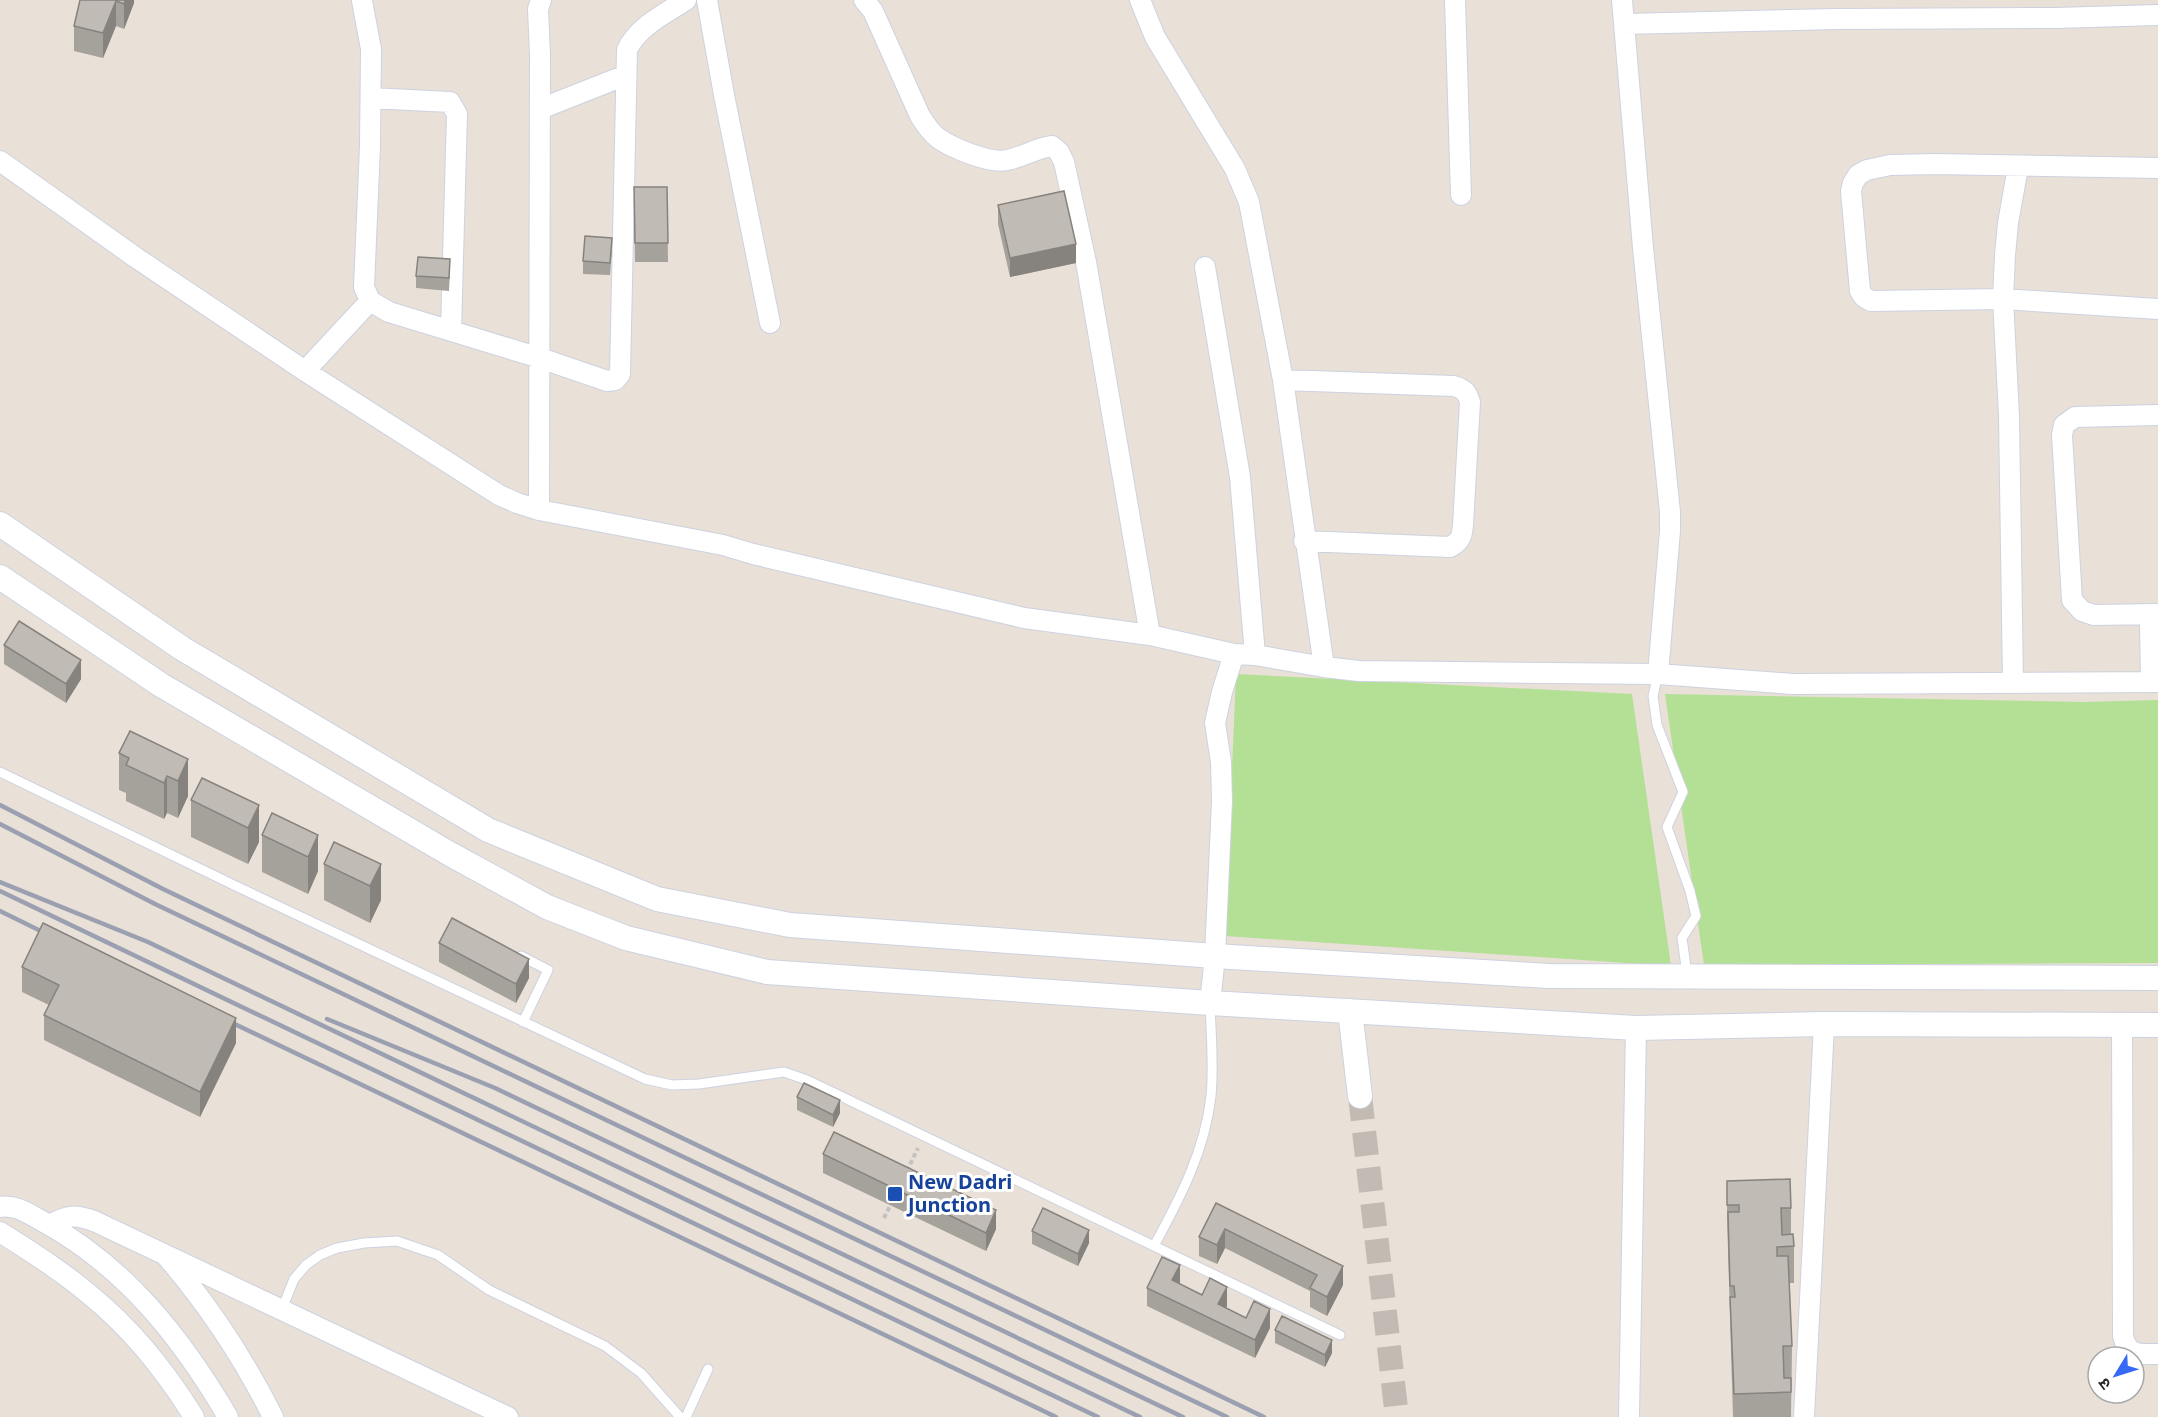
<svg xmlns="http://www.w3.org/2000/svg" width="2158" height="1417" viewBox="0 0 2158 1417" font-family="'Noto Sans','Noto Sans Devanagari',sans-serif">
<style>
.green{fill:#b3e094}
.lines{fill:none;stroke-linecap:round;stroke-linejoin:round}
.tertiary-tunnel{stroke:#c2bbb4;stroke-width:24;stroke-dasharray:24 12;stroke-linecap:butt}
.service-casing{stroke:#cdd2e0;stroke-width:11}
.minor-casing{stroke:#cdd2e0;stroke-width:22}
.tertiary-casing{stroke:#cdd2e0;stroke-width:26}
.path{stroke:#c2c2c2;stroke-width:4;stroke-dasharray:4.5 3;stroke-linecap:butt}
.service{stroke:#fff;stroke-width:9}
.minor{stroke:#fff;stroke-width:20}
.tertiary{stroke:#fff;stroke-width:24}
.rail{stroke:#9ba0b1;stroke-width:4.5}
.wall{fill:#a5a19b}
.shaded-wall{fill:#86837e}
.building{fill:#c0bbb4;stroke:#86837e;stroke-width:1.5}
.transit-dot{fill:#1a4fb4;stroke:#fff;stroke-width:2}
.labels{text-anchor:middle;stroke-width:6;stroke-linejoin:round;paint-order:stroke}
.transit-label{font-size:20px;font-weight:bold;fill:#164399;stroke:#fff;text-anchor:start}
</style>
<rect width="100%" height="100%" fill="#e9e0d8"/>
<!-- green -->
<path class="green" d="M 1236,674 L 1632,694 L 1671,966 L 1225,936 Z
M 1665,694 L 2084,702 L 2158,700 L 2158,963 L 1704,965 Z"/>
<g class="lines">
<!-- tertiary-tunnel -->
<path class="tertiary-tunnel" d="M 1360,1096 L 1397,1417"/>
<!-- service casing -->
<g class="service-casing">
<path id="service" d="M 1658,674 L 1653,696 L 1657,725 L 1683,792 L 1667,827 L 1690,891 L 1696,916 L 1682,938 L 1687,974
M 0,772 L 240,888 L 645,1079 L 672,1085 L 699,1084 L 784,1072 L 807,1080 L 1340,1335
M 521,956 L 548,970 L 523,1022
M 1154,1246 C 1180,1198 1205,1151 1211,1096 C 1214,1066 1211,1034 1210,1003
M 282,1309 L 294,1279 L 306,1265 L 320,1255 L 337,1248 L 364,1243 L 397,1241 L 438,1255 L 489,1290 L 605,1346 L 641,1373 L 680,1417
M 686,1417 L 708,1369"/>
</g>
<!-- minor casing -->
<g class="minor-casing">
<path id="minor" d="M 707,0 L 724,95 L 770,323
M 864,0 L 873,11 L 920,116 C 925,124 930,132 938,138 C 952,148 990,164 1007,160 C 1023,157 1036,148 1052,146 L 1059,152 L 1064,162 L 1086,262 L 1150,635
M 1140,0 L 1155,37 L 1235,169 L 1249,202 L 1283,380 L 1324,667
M 1455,0 L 1461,195
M 1622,0 L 1643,248 L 1670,512 L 1670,531 L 1658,674
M 362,1 L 371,49 L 370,146 L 364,287 L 370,301 L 389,312 L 540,358 L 607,381 L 615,380 L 620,374 L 627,50 C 638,26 665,14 686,0
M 1625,24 L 1836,19 L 2056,18 L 2158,15
M 371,98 L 450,102 L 457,114 L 451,331
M 540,109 L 626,75
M 0,161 L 135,257 L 305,371 L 499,495 L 517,503 L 539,510 L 723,545 L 753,554 L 1024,618 L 1150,635 L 1234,654 L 1255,655 L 1324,667 L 1359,671 L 1658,674 L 1793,684 L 2158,682
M 2158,168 L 1935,164 L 1890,165 L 1867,170 L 1858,175 L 1853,183 L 1851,191 L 1860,291 L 1864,297 L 1871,301 L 2003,299 L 2158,309
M 1205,267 L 1240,477 L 1255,655
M 305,371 L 370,301
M 1283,380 L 1454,386 C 1464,389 1467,392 1470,402 L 1463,525 C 1462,536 1461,541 1450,547 L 1304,541
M 2158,415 L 2075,417 L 2064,425 L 2062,435 L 2072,600 L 2082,611 L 2094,615 L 2158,614
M 539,510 L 540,55 L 538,9 L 541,0
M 2151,682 L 2150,625 L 2158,620
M 2013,683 L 2009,416 L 2003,299 L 2005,255 L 2008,223 L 2018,167
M 1210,1003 L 1215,956 L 1222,801 L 1221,762 L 1215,723 L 1222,692 L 1234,654
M 2122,1025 L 2123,1336 C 2128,1357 2140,1354 2158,1354
M 0,1207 C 15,1204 29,1214 42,1221 C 125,1266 181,1337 228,1417
M 49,1225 C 68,1215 74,1214 94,1221 L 508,1417
M 0,1232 C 31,1252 62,1271 90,1295 C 131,1328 166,1372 194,1417
M 167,1257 C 210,1307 244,1359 273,1417
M 1629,1417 L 1636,1028
M 1804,1417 L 1824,1024"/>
</g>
<!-- tertiary casing -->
<g class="tertiary-casing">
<path id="tertiary" d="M 0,524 L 183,649 L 488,830 L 657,899 L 790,925 L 1215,956 L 1549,976 L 2158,978
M 0,577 L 161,685 L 450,854 L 547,907 L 626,938 L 767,972 L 1210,1003 L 1636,1028 L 1824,1024 L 2158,1025
M 1350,1011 L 1360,1096"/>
</g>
<!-- path -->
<path class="path" d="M 907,1171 L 918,1148
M 884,1218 L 890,1206"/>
<!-- service -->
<use href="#service" class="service"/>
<!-- minor -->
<use href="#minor" class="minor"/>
<!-- tertiary -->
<use href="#tertiary" class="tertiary"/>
<!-- rail -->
<path class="rail" d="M 0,805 L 163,889 L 1264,1417
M 0,824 L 155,904 L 1227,1417
M 0,882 L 148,942 L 1140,1417
M 0,891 L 1098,1417
M 0,911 L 55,938
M 220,1017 L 1056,1417
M 327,1019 L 495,1088 L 1183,1417"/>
</g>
<!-- wall -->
<path class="wall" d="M 80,0 L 134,0 L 134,3 L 124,29 L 116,26 L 103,58 L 74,51 L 74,26 Z
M 634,187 L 667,187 L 668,262 L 635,262 Z
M 998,205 L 1076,263 L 1010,277 L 998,224 Z
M 612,250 L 610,275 L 583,274 L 583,261 Z
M 450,272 L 449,291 L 416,288 L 416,276 Z
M 4,645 L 81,679 L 66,703 L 4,664 Z
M 119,753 L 188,759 L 188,796 L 178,818 L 167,813 L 164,819 L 126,801 L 126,793 L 119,790 Z
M 191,800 L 259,805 L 259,842 L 248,864 L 191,837 Z
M 272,813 L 318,871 L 308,894 L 262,872 L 262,835 Z
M 334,842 L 381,900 L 370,923 L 324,900 L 324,864 Z
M 439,943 L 529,978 L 516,1003 L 439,962 Z
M 22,967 L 236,1043 L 200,1117 L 44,1040 L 44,1015 L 49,1005 L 22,992 Z
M 797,1097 L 840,1113 L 833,1127 L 797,1110 Z
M 823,1154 L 996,1229 L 986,1251 L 823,1173 Z
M 1727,1181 L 1791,1208 L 1791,1235 L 1794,1246 L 1794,1283 L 1789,1283 L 1792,1346 L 1791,1417 L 1733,1417 L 1727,1217 Z
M 1216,1203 L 1343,1285 L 1327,1316 L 1310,1307 L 1310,1291 L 1225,1248 L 1217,1264 L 1199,1256 L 1199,1237 Z
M 1032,1231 L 1089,1243 L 1078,1266 L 1032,1244 Z
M 1180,1284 L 1227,1306 L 1226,1308 L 1246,1318 L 1270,1328 L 1255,1358 L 1147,1306 L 1147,1288 Z
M 1275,1330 L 1332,1353 L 1325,1367 L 1275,1343 Z"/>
<!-- shaded-wall -->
<path class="shaded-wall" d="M 125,0 L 134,0 L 134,3 L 124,29 L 124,4 Z
M 116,1 L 116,26 L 103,58 L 103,33 Z
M 1076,244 L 1076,263 L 1010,277 L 1010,258 Z
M 81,660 L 81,679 L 66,703 L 66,684 Z
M 188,759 L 188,796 L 178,818 L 178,781 Z
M 167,776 L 167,813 L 164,819 L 164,783 Z
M 259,805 L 259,842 L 248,864 L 248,828 Z
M 318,835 L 318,871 L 308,894 L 308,857 Z
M 381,864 L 381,900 L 370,923 L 370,886 Z
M 529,959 L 529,978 L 516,1003 L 516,984 Z
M 236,1018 L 236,1043 L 200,1117 L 200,1092 Z
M 840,1100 L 840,1113 L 833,1127 L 833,1115 Z
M 996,1210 L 996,1229 L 986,1251 L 986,1233 Z
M 1225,1229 L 1225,1248 L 1217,1264 L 1217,1245 Z
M 1089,1230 L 1089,1243 L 1078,1266 L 1078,1254 Z
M 1180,1265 L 1180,1284 L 1172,1280 Z
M 1343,1266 L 1343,1285 L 1327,1316 L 1327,1297 Z
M 1227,1287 L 1227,1306 L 1218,1323 L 1218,1304 Z
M 1270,1309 L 1270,1328 L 1255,1358 L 1255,1340 Z
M 1332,1340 L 1332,1353 L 1325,1367 L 1325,1355 Z"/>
<!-- building -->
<path class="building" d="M 80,0 L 125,0 L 124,4 L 116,1 L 103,33 L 74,26 Z
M 634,187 L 667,187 L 668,243 L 635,243 Z
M 1064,191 L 1076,244 L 1010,258 L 998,205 Z
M 585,236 L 612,238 L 610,263 L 583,261 Z
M 418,257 L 450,259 L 449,278 L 416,276 Z
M 19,621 L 81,660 L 66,684 L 4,645 Z
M 130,731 L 188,759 L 178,781 L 167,776 L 164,783 L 126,765 L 129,758 L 119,753 Z
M 202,778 L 259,805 L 248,828 L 191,800 Z
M 272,813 L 318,835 L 308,857 L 262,835 Z
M 334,842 L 381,864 L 370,886 L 324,864 Z
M 452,918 L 529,959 L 516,984 L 439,943 Z
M 43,923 L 236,1018 L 200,1092 L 44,1015 L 59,985 L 22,967 Z
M 804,1083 L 840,1100 L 833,1115 L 797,1097 Z
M 834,1132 L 996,1210 L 986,1233 L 823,1154 Z
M 1790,1179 L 1791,1208 L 1781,1208 L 1782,1235 L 1793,1234 L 1794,1246 L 1777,1247 L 1777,1256 L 1788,1256 L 1792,1346 L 1783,1346 L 1784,1378 L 1791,1378 L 1791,1392 L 1734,1394 L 1730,1297 L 1735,1297 L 1734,1286 L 1730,1286 L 1728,1212 L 1739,1212 L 1739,1205 L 1727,1205 L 1727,1181 Z
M 1216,1203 L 1343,1266 L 1327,1297 L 1310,1288 L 1317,1275 L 1225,1229 L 1217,1245 L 1199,1237 Z
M 1043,1208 L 1089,1230 L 1078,1254 L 1032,1231 Z
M 1162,1257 L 1180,1265 L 1172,1280 L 1202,1295 L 1210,1278 L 1227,1287 L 1218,1304 L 1246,1318 L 1254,1301 L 1270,1309 L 1255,1340 L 1147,1288 Z
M 1282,1316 L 1332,1340 L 1325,1355 L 1275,1330 Z"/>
<!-- markers -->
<rect class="transit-dot" x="887" y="1186" width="16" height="16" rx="3"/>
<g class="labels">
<!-- transit labels -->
<g class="transit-label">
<text x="908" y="1189">New Dadri<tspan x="908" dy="23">Junction</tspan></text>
</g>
</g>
<!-- north arrow -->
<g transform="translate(2116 1375) rotate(232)"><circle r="28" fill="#ffffff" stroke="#a8a8a8" stroke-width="1.5"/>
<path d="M0-4.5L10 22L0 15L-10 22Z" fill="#3769f7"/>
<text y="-9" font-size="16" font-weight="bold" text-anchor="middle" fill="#262626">उ</text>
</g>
</svg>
